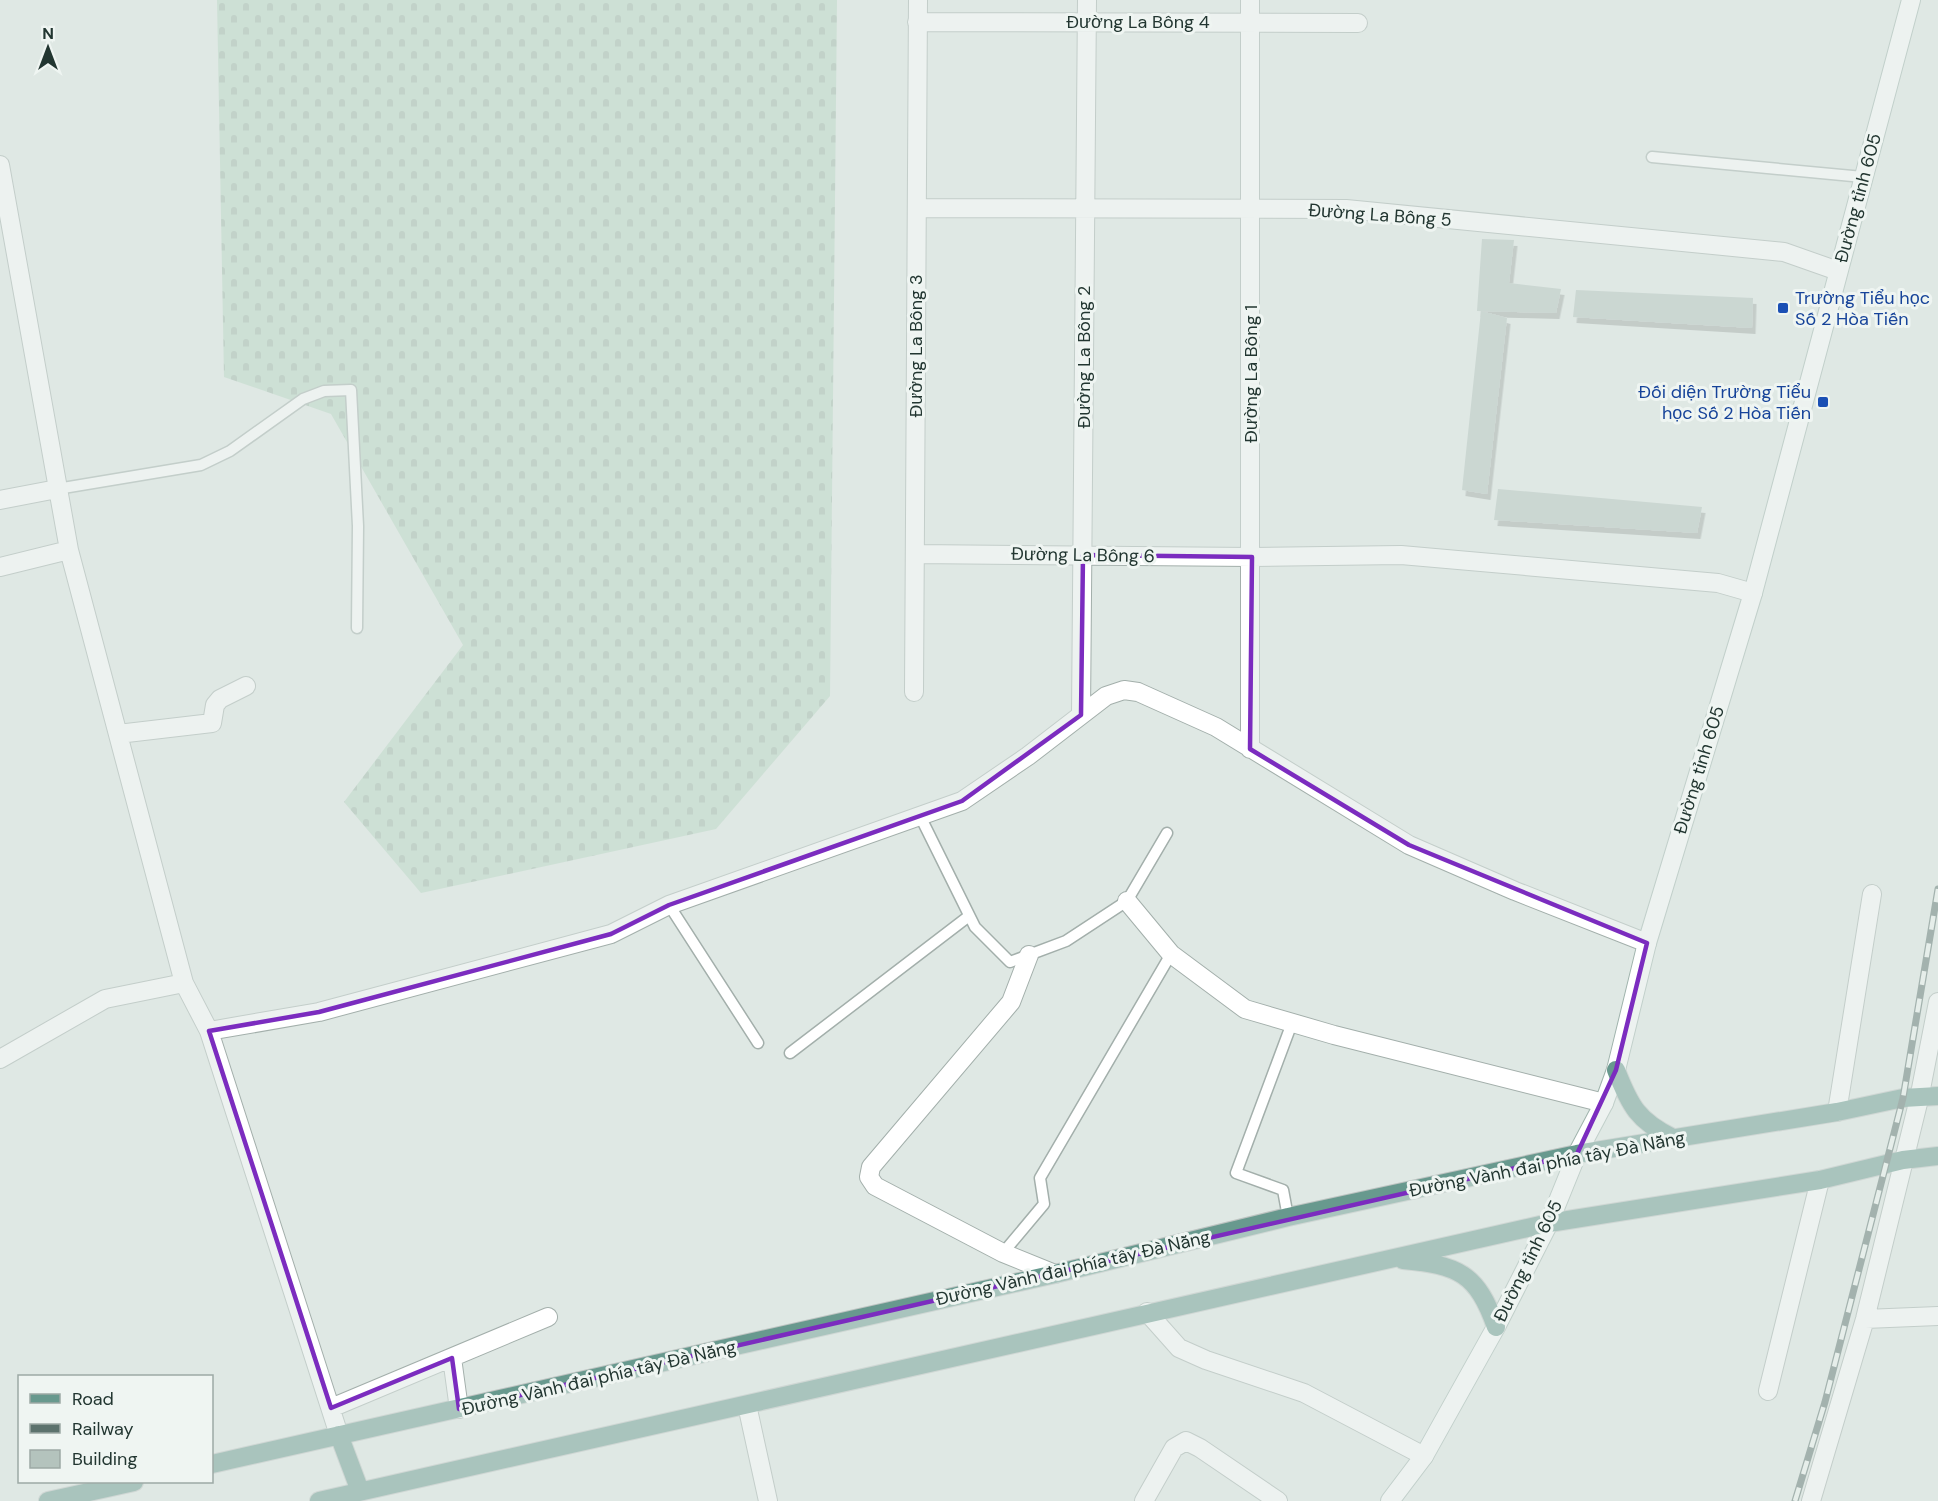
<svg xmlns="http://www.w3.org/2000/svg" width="1938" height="1501" viewBox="0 0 1938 1501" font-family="'DM Sans',sans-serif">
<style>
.cemetery{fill:url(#cemetery-stones)}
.building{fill:#b4c3bd;filter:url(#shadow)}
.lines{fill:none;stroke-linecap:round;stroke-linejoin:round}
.service-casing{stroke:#a3afab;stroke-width:13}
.minor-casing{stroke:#a3afab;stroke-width:20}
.secondary-casing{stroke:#9fb3ac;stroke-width:20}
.primary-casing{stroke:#bdc3c1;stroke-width:20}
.service{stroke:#fff;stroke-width:10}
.minor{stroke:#fff;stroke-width:18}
.secondary{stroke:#fff;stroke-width:18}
.primary{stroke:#68998e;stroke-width:18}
.rail-casing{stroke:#5c726d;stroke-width:7}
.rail{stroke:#eff5f2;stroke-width:4.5;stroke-dasharray:14;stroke-linecap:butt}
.marked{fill:none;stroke:#7b2cbf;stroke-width:4.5;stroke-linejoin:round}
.transit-dot{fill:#1a4fb4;stroke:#eff5f2;stroke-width:2}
.labels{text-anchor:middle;stroke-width:6;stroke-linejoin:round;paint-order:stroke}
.street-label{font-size:18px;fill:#223631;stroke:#eff5f2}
.transit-label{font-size:18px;fill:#164399;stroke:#eff5f2;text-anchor:start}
</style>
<defs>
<pattern id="cemetery-stones" width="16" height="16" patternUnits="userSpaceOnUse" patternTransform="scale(1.5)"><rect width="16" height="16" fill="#b9d7c3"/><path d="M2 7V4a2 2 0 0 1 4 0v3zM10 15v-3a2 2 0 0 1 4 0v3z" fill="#9fb9a8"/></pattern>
<filter id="shadow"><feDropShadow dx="3.5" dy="6" stdDeviation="0" flood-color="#0004"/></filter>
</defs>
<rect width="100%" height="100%" fill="#dfe8e4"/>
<!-- cemetery -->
<path class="cemetery" d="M 217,0 L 837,0 L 830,696 L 716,829 L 421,893 L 344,802 L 463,645 L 331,414 L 224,377 Z"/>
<!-- building -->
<path class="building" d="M 1482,239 L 1514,240 L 1509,283 L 1561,289 L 1556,313 L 1477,311 Z
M 1576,290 L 1753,298 L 1752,328 L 1573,317 Z
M 1481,311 L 1507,318 L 1487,494 L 1462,490 Z
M 1498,489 L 1702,507 L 1697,533 L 1494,520 Z"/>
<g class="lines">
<!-- service casing -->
<g class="service-casing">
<path id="service" d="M 1652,157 L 1863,177
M 57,489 L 201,465 L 230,451 L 303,399 L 324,391 L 351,390 L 358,526 L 357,628
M 920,816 L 975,927 L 1010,962 L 1066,941 L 1127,901 L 1167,833
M 669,905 L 758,1043
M 790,1053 L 969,916
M 1288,1217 L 1283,1190 L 1236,1173 L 1292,1023
M 1003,1253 L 1044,1204 L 1040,1178 L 1171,954"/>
</g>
<!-- minor casing -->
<g class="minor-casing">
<path id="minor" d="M 917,22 L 1358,23
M 0,165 L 69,550 L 184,983 L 209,1031 L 339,1435
M 917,208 L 1346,209 L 1784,252 L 1838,271
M 0,500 L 57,489
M 915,554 L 1252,557 L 1401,555 L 1718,583 L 1753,593
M 0,567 L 69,550
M 914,692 L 918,0
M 1081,715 L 1087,0
M 118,734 L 212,723 L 215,705 L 220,699 L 246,686
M 1250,749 L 1250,0
M 1127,901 L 1171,954 L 1245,1009 L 1334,1035 L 1604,1103
M 1029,955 L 1011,1002 L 871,1167 L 869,1177 L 875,1186 L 1003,1253 L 1055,1274
M 209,1031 L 319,1012 L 611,934 L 669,905 L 962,801 L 1028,756 L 1106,696 L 1124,690 L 1138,692 L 1216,727 L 1409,845 L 1515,891 L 1647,943
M 0,1059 L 105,999 L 184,983
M 1837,1112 L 1872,894
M 1147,1312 L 1179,1348 L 1206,1360 L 1304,1393 L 1424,1456
M 1865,1319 L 1938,1316
M 452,1358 L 459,1409
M 1768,1391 L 1820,1180
M 747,1405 L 768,1501
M 331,1408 L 548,1317
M 1144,1501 L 1174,1448 L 1186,1441 L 1200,1448 L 1278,1501
M 1811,1501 L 1865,1319 L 1919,1099 L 1938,1002"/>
</g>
<!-- secondary casing -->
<g class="secondary-casing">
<path id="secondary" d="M 1390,1501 L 1424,1456 L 1496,1327 L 1549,1223 L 1577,1154 L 1604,1103 L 1616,1070 L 1647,943 L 1753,593 L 1911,0"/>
</g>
<!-- primary casing -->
<g class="primary-casing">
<path id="primary" d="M 1616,1070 C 1630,1106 1638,1121 1673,1138
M 1403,1260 C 1458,1265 1477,1273 1496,1327
M 339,1435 L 360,1491
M 212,1464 L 1055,1274 L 1288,1217 L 1577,1154 L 1837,1112 L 1903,1098 L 1938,1096
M 48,1501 L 134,1482
M 319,1501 L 1549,1223 L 1820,1180 L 1903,1160 L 1938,1156"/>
</g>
<!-- service -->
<use href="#service" class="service"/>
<!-- minor -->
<use href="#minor" class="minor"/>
<!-- secondary -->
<use href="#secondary" class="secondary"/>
<!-- primary -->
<use href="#primary" class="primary"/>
<!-- rail casing -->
<g class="rail-casing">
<path id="rail" d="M 1795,1501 L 1825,1402 L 1903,1098 L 1938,889"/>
</g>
<!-- rail -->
<use href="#rail" class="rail"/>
</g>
<!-- marked area -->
<path d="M0 0H1938V1501H0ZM 1083,555 L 1252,557 L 1250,749 L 1409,845 L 1647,943 L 1616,1070 L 1577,1154 L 459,1409 L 452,1358 L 331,1408 L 209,1031 L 319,1012 L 611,934 L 669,905 L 962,801 L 1081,715 Z" fill="#dfe8e4" fill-opacity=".55" fill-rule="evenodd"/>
<path class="marked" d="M 1083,555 L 1252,557 L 1250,749 L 1409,845 L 1647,943 L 1616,1070 L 1577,1154 L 459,1409 L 452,1358 L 331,1408 L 209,1031 L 319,1012 L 611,934 L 669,905 L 962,801 L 1081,715 Z"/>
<!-- markers -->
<g class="transit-dot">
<rect x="1777" y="302" width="12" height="12" rx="3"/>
<rect x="1817" y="396" width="12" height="12" rx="3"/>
</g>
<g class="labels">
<!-- street labels -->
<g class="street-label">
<text x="1138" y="28">Đường La Bông 4</text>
<text transform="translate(1858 198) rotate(-75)" y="6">Đường tỉnh 605</text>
<text transform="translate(1380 215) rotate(4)" y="6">Đường La Bông 5</text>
<text transform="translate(916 346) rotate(-90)" y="6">Đường La Bông 3</text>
<text transform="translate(1084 357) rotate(-90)" y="6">Đường La Bông 2</text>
<text transform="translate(1251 374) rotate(-90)" y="6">Đường La Bông 1</text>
<text transform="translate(1083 555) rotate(1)" y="6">Đường La Bông 6</text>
<text transform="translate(1699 770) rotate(-73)" y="6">Đường tỉnh 605</text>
<text transform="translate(1547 1164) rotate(-11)" y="6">Đường Vành đai phía tây Đà Nẵng</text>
<text transform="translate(1528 1261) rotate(-64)" y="6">Đường tỉnh 605</text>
<text transform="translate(1073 1268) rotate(-13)" y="6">Đường Vành đai phía tây Đà Nẵng</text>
<text transform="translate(599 1378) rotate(-13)" y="6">Đường Vành đai phía tây Đà Nẵng</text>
</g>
<!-- transit labels -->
<g class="transit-label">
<text x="1795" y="304">Trường Tiểu học<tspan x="1795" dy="21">Số 2 Hòa Tiến</tspan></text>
<text x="1811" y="398" text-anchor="end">Đối diện Trường Tiểu<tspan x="1811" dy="21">học Số 2 Hòa Tiến</tspan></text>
</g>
</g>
<!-- legend -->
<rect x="18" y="1375" width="195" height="108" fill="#eff5f2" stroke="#9da9a5" stroke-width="1.5"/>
<rect x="30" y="1394" width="30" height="9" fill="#68998e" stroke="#9da9a5" stroke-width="1.5"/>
<text x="72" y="1405" font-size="18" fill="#223631">Road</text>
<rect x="30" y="1424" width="30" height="9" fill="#5c726d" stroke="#9da9a5" stroke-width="1.5"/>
<text x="72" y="1435" font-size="18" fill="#223631">Railway</text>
<rect x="30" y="1450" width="30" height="18" fill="#b4c3bd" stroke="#9da9a5" stroke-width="1.5"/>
<text x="72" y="1465" font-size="18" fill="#223631">Building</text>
<!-- north arrow -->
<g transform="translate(48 48)" stroke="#eff5f2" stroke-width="4.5" paint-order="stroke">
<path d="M0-4.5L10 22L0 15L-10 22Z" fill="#223631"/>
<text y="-9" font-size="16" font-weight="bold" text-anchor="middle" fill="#223631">N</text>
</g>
</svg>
